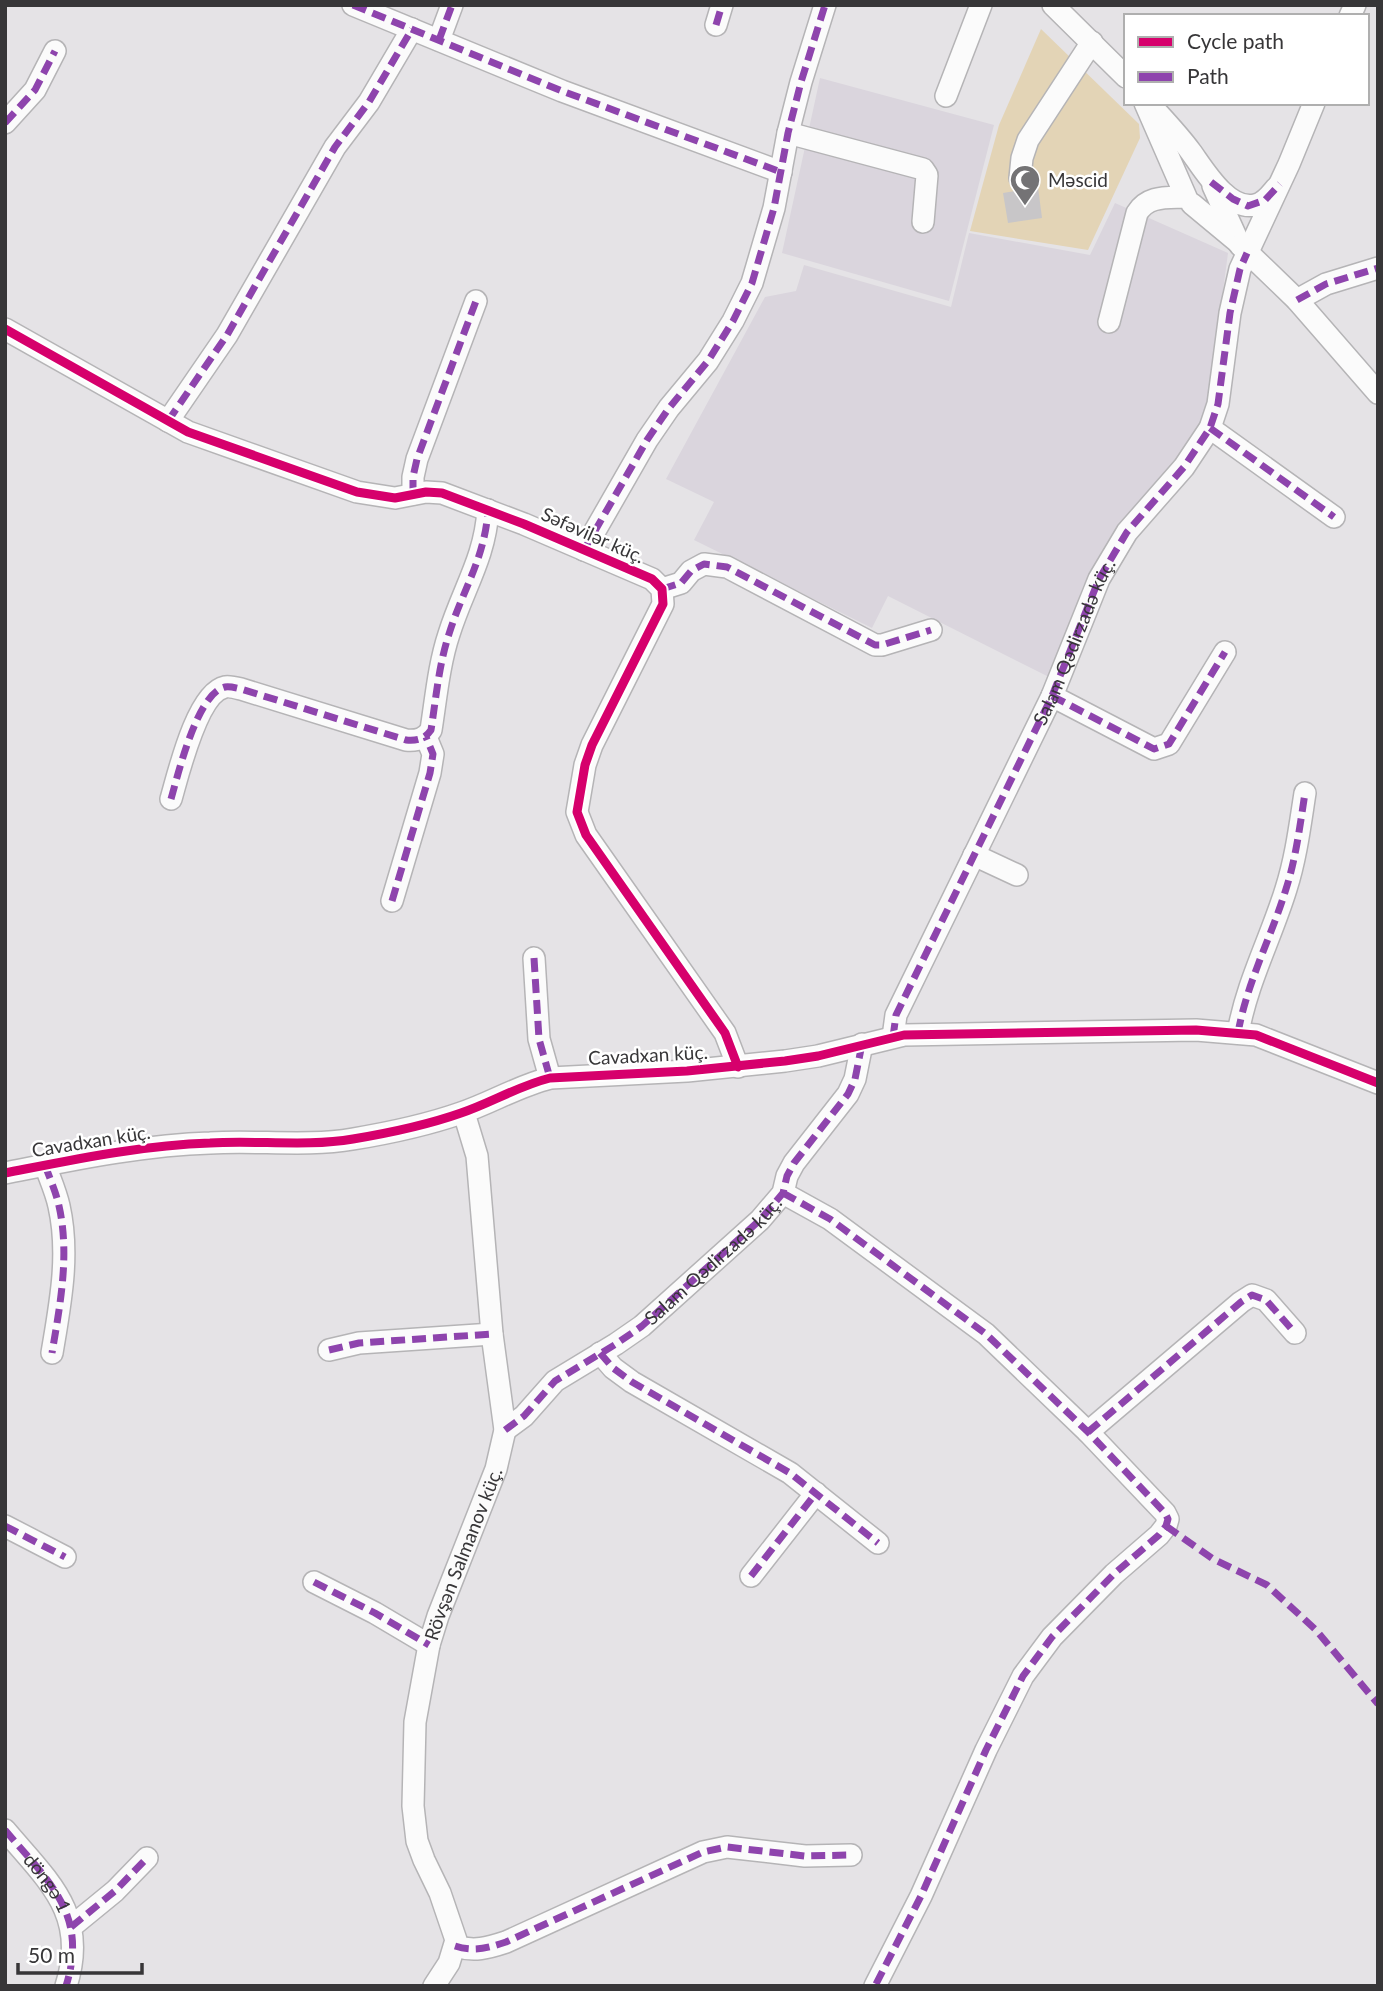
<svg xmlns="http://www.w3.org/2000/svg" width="1383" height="1991" viewBox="0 0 1383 1991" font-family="Lato,sans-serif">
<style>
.built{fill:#dad5dd}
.green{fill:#e3d4b6}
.building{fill:#c8c6c8}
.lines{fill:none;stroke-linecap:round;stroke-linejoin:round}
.minor-casing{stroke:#b5b4b6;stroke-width:24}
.minor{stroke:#fbfbfb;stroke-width:21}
.quiet{stroke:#8e44ad;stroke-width:7;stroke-dasharray:14 7;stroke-linecap:butt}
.cycleway-casing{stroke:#fff;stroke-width:13}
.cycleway{stroke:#d6006c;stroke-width:9}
.labels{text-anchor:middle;stroke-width:5;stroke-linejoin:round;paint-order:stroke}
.poi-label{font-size:19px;fill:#373638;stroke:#fff;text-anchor:start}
.street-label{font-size:19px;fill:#373638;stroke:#fff}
</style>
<rect width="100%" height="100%" fill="#e5e3e6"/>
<!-- built -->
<path class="built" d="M 820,78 L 994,125 L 949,301 L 782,253 Z
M 1115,203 L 1228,253 L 1210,389 L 1201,423 L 1188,447 L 1126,517 L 1083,586 L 1051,678 L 888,596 L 872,628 L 694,540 L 714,502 L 666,479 L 765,297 L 796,291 L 804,265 L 951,307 L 969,233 L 1090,255 Z"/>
<!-- green -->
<path class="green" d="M 1041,29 L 1139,124 L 1140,138 L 1088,250 L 970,231 L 999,125 Z"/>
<!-- building -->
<path class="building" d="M 1038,187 L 1042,218 L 1008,223 L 1003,193 Z"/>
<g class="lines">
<!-- minor casing -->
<g class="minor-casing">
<g id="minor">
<path d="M 353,5 L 562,91 L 781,172"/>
<path d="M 1053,5 L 1126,77"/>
<path d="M 1350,16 L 1355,5"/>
<path d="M 716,25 L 722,5"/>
<path d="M 439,40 L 452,5"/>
<path d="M 946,96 L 981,5"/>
<path d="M 1155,110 C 1167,123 1180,137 1191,152 C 1204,170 1228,211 1255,205 C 1265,203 1270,195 1276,188"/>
<path d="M 5,123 L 35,90 L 55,51"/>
<path d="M 788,133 L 923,169 L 927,175 L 923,222"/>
<path d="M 1020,178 L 1022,158 L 1028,140 L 1092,42"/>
<path d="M 1192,204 L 1239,243 L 1213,186"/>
<path d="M 1240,245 L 1297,300 L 1378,393"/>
<path d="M 1297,300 L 1326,284 L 1378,268"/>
<path d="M 1109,322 L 1137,213 C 1148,195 1167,198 1186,197 L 1145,103"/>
<path d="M 5,329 L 188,432 L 357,492 L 395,498 L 426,492 L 442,493 L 524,524 L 652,579 L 662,589 L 663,604 L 592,745 L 585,765 L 577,812 L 586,835 L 725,1033 L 738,1067"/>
<path d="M 168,421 L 227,335 L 335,147 L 369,102 L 412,29"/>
<path d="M 1210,428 L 1334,517"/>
<path d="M 413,494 L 413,477 L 417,459 L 476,301"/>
<path d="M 584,550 L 647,440 L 669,408 L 708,361 L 733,321 L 752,283 L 774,208 L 788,133 L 801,82 L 825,5"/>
<path d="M 662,589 L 681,583 L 691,571 L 704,564 L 727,567 L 875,645 L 882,645 L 931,630"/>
<path d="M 1052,696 L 1154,749 L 1169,744 L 1225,652"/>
<path d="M 171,799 C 178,775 197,693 225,687 C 229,686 237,688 241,689 L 406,740 C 417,741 425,739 431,730 C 436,698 439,664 449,634 C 463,589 485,558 488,510"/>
<path d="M 974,855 L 1017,875"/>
<path d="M 392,901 L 430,773 L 433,754 L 426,737"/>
<path d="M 534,958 L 539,1039 L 550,1078"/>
<path d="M 1238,1033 C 1247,982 1271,938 1286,889 C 1296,858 1300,825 1305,793"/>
<path id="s1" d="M 893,1037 L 896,1015 L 1052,696 L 1099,579 L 1127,532 L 1184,467 L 1210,428 L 1218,404 L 1230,313 L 1240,269 L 1289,164 L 1314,103"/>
<path d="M 45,1165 C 50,1179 56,1192 59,1206 C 70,1255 60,1305 52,1353"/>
<path d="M 5,1173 C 72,1160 142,1145 210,1143 C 257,1140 306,1147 353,1139 C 389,1133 427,1125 461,1113 C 491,1103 518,1086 550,1078 L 687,1071 L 785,1061 L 818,1056 L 904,1035 L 1196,1030 L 1256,1035 L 1378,1083"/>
<path d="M 783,1193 L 830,1219 L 986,1334 L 1088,1432 L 1165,1513 L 1168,1519 L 1166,1526 L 1159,1535 L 1114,1574 L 1052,1637 L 1023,1676 L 986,1750 L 921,1896 L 875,1986"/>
<path d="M 329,1350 L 359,1343 L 492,1334"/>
<path d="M 600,1353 L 613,1368 L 632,1382 L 790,1473 L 878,1543"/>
<path id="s2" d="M 505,1430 L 524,1416 L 555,1381 L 616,1344 L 642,1326 L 760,1220 L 783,1193 L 787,1176 L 794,1163 L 848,1094 L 855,1079 L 862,1044"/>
<path d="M 1088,1432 L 1241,1302 L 1252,1295 L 1266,1300 L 1295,1333"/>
<path d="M 5,1526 L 65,1557"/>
<path d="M 751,1576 L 816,1493"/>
<path d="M 314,1582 L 375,1613 L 429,1645"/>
<path d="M 5,1830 C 48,1881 89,1914 66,1986"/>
<path d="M 71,1927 L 115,1891 L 147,1858"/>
<path d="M 455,1946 C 474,1952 488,1948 506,1942 L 703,1852 L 727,1847 L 805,1856 L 851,1855"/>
<path id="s3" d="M 434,1986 L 449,1963 L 456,1940 L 440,1893 L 424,1860 L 417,1841 L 413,1806 L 415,1722 L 429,1645 L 438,1616 L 496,1469 L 505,1430 L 492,1334 L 477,1156 L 464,1113"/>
</g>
</g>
<!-- minor -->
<use href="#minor" class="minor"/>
<!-- quiet -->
<g class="quiet">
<path d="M 353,5 L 562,91 L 781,172"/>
<path d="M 716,25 L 722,5"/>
<path d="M 439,40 L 452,5"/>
<path d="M 5,123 L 35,90 L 55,51"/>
<path d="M 1211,182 L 1233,199 L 1248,206 L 1265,200 L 1280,184"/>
<path d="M 1297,300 L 1326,284 L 1378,268"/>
<path d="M 168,421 L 227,335 L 335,147 L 369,102 L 412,29"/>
<path d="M 1210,428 L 1334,517"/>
<path d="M 413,494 L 413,477 L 417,459 L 476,301"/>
<path d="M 584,550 L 647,440 L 669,408 L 708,361 L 733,321 L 752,283 L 774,208 L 788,133 L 801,82 L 825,5"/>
<path d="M 662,589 L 681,583 L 691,571 L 704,564 L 727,567 L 875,645 L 882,645 L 931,630"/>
<path d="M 1052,696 L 1154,749 L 1169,744 L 1225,652"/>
<path d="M 171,799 C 178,775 197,693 225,687 C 229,686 237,688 241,689 L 406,740 C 417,741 425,739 431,730 C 436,698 439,664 449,634 C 463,589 485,558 488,510"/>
<path d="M 392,901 L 430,773 L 433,754 L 426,737"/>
<path d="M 534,958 L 539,1039 L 550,1078"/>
<path d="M 1238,1033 C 1247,982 1271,938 1286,889 C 1296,858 1300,825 1305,793"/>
<path d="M 893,1037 L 896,1015 L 1052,696 L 1099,579 L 1127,532 L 1184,467 L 1210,428 L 1218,404 L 1230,313 L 1240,269 L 1247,253"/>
<path d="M 45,1165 C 50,1179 56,1192 59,1206 C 70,1255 60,1305 52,1353"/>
<path d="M 783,1193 L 830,1219 L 986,1334 L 1088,1432 L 1165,1513 L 1168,1519 L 1166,1526 L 1159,1535 L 1114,1574 L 1052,1637 L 1023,1676 L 986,1750 L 921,1896 L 875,1986"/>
<path d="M 329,1350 L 359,1343 L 492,1334"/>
<path d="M 600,1353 L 613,1368 L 632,1382 L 790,1473 L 878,1543"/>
<path d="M 505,1430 L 524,1416 L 555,1381 L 616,1344 L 642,1326 L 760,1220 L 783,1193 L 787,1176 L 794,1163 L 848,1094 L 855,1079 L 862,1044"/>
<path d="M 1088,1432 L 1241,1302 L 1252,1295 L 1266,1300 L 1295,1333"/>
<path d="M 5,1526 L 65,1557"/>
<path d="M 1166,1526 L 1213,1559 L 1267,1585 L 1316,1630 L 1378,1704"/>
<path d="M 751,1576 L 816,1493"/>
<path d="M 314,1582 L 375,1613 L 429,1645"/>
<path id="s4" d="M 5,1830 C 48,1881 89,1914 66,1986"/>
<path d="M 71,1927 L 115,1891 L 147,1858"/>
<path d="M 455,1946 C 474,1952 488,1948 506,1942 L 703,1852 L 727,1847 L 805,1856 L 851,1855"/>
</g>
<!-- cycleway casing -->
<g class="cycleway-casing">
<path id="cycleway" d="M 5,329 L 188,432 L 357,492 L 395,498 L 426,492 L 442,493 L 524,524 L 652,579 L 662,589 L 663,604 L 592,745 L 585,765 L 577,812 L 586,835 L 725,1033 L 738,1067
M 5,1173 C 72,1160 142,1145 210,1143 C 257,1140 306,1147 353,1139 C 389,1133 427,1125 461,1113 C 491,1103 518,1086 550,1078 L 687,1071 L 785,1061 L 818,1056 L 904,1035 L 1196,1030 L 1256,1035 L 1378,1083"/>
</g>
<!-- cycleway -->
<use href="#cycleway" class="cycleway"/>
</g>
<!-- icons -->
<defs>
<g id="mosque-pin" transform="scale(1.575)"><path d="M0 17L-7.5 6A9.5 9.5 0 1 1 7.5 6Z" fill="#747375" stroke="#fff"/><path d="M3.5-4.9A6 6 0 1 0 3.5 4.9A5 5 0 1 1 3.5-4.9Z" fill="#fff"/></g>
</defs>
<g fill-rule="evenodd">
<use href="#mosque-pin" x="1025" y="180"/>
</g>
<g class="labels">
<!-- poi labels -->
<g class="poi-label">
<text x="1048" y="187">Məscid</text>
</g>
<!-- street labels -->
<g class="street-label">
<text transform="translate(593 535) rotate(24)" y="7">Səfəvilər küç.</text>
<text dy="7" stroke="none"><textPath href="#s1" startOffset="436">Salam Qədirzadə küç.</textPath></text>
<text transform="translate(648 1055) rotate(-3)" y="7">Cavadxan küç.</text>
<text transform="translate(91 1141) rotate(-9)" y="7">Cavadxan küç.</text>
<text dy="7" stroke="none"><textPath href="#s2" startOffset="270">Salam Qədirzadə küç.</textPath></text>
<text dy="7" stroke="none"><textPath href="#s3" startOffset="453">Rövşən Salmanov küç.</textPath></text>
<text dy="7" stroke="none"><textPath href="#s4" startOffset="68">döngə 1</textPath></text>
</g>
</g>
<!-- border -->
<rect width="1383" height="1991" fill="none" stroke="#373638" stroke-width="14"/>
<!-- legend -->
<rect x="1124" y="14" width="245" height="91" fill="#ffffff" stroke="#afafaf" stroke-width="2"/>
<rect x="1138" y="37" width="35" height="10" fill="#d6006c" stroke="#afafaf" stroke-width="2"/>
<text x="1187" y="49" font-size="21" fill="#373638">Cycle path</text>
<rect x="1138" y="72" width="35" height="10" fill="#8e44ad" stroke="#afafaf" stroke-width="2"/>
<text x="1187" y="84" font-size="21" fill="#373638">Path</text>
<!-- scale -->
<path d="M18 1963v10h124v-10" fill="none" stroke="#373638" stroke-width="3.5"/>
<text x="28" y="1963" font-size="21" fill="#373638" stroke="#ffffff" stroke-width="5" paint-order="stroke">50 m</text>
</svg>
